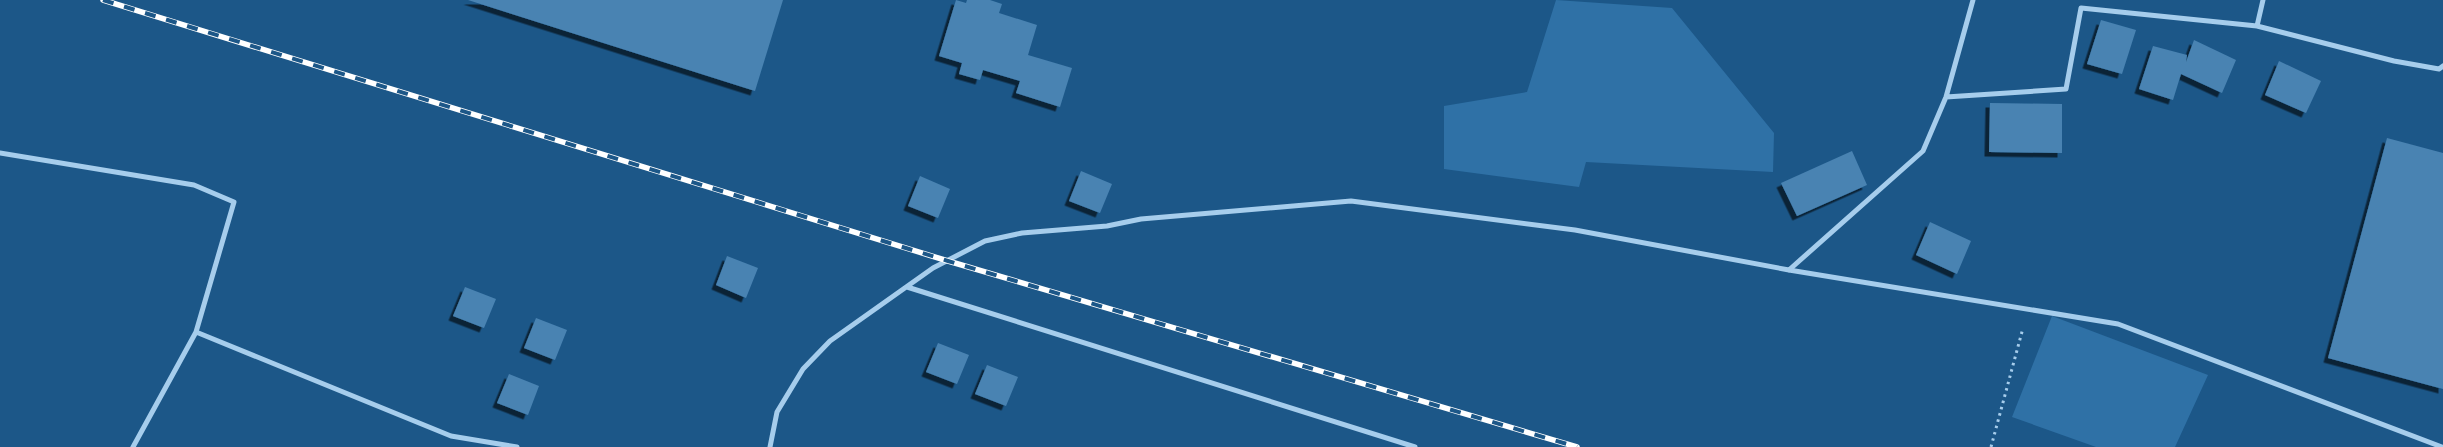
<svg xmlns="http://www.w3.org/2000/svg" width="2443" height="447" viewBox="0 0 2443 447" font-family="'IBM Plex Sans',sans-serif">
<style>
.green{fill:#2f71a6}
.building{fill:#4983b2;filter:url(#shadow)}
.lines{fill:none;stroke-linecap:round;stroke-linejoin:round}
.path{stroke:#a6cdec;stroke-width:3;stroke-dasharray:2.5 4;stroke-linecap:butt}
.street{stroke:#a6cdec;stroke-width:5}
.rail-casing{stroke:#fff;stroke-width:5.5}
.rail{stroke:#1c5788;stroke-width:4;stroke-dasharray:11;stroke-linecap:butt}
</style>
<defs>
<filter id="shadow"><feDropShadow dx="-4.5" dy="4.5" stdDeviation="0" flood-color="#0009"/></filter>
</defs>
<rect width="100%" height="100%" fill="#1c5788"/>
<!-- green -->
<path class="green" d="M 1556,0 L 1672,8 L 1774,133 L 1773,172 L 1586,162 L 1579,187 L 1444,169 L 1444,106 L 1527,92 Z
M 2052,316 L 2208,375 L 2175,447 L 2096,447 L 2012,417 Z"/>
<!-- building -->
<path class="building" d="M 468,0 L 783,0 L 755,91 Z
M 956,0 L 966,3 L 967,0 L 990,0 L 1002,4 L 999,13 L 1037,25 L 1028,55 L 1072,68 L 1060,107 L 1016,93 L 1020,81 L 983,70 L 980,80 L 959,74 L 962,63 L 939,56 Z
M 2101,20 L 2136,30 L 2122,74 L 2087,64 Z
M 2194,40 L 2236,60 L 2222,93 L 2181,74 L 2173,100 L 2139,89 L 2153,46 L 2187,55 L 2186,62 Z
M 2279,61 L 2321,81 L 2306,113 L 2265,95 Z
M 1990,103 L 2062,104 L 2062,153 L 1989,152 Z
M 2387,138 L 2443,153 L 2443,389 L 2328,358 Z
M 1852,151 L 1867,185 L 1797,216 L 1781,183 Z
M 1081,171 L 1112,184 L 1100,213 L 1069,201 Z
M 920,176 L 950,189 L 938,218 L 908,206 Z
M 1930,222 L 1971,241 L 1957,274 L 1916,255 Z
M 727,256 L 758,268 L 746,298 L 716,285 Z
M 465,287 L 496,299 L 484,328 L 453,316 Z
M 536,318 L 567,330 L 555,360 L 524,348 Z
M 938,343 L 969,355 L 957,384 L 926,372 Z
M 987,365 L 1018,377 L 1006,406 L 975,394 Z
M 509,374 L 539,386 L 528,415 L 497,403 Z"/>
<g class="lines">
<!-- path -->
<path class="path" d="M 1991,447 L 2023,328"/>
<!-- street -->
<path class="street" d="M 2257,26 L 2263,0
M 1946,97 L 2066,89 L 2081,8 L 2257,26 L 2394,61 L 2439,69 L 2443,66
M 0,153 L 194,185 L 234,202 L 196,332 L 133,447
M 1789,270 L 1923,151 L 1946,97 L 1973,0
M 907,287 L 1415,447
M 196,332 L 451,436 L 517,447
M 770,447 L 777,412 L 803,369 L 830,341 L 933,268 L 985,241 L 1022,233 L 1107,226 L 1141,219 L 1351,201 L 1575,230 L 1789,270 L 2118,324 L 2442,447"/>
<!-- rail casing -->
<g class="rail-casing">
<path id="rail" d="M 103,0 L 948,261 L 1577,447"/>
</g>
<!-- rail -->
<use href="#rail" class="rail"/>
</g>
</svg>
